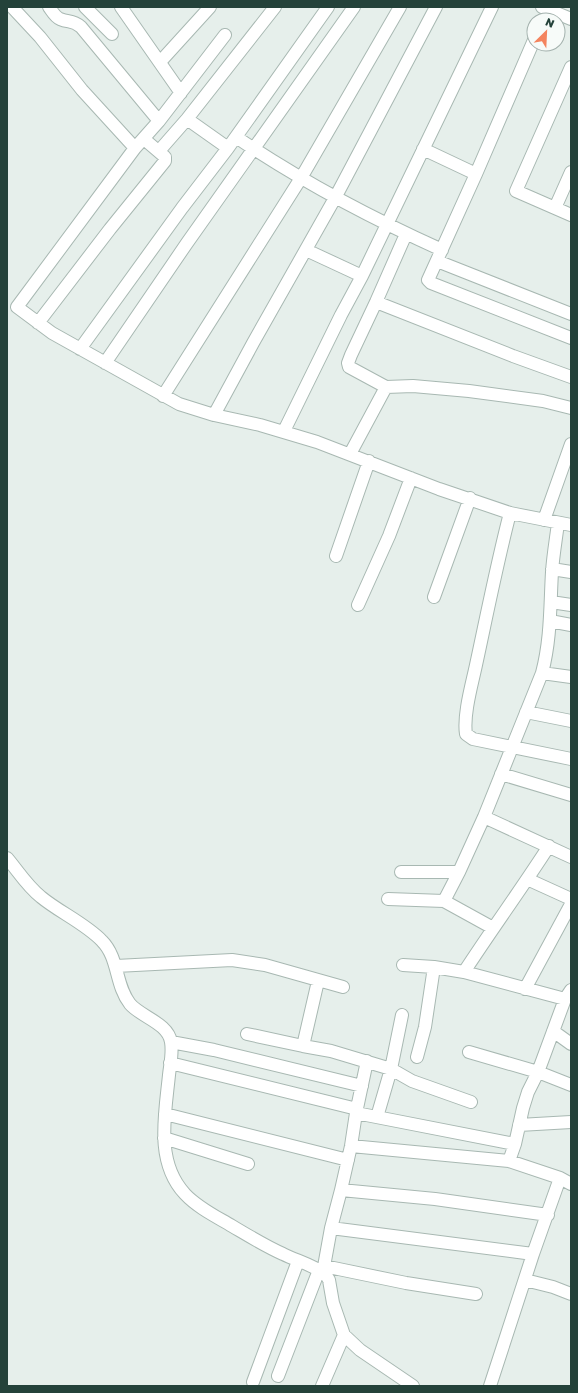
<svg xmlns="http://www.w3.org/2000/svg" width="578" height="1393" viewBox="0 0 578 1393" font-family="'Golos Text',sans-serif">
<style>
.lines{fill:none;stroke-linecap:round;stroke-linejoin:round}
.minor-casing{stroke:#a8b8b2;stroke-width:14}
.minor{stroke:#fff;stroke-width:12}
</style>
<rect width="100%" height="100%" fill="#e6efeb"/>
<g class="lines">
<!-- minor casing -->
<g class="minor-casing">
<path id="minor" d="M 12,7 L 40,37 L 82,90 L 135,148 L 159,121 L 225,35
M 49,7 C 52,11 55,17 60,19 C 69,23 72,19 81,27 L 159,121
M 85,7 L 112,34
M 121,7 L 181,93
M 542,7 L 571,19
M 534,40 L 476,174 L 428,280 L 431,283 L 571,338
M 160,62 L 210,7
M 571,67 L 516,191 L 571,215
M 187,119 L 228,148
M 236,137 C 301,181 371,218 442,250
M 135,148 L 17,307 L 52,333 L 179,404 L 214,415 L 260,425 L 317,442 L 439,489 L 510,513 L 571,525
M 423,149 L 476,174
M 159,151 L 187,119 L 275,7
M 555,208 L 571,172
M 406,234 L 376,302 L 351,355 L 348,363 L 349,367 L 386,387 L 413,386 L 469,391 L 543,401 L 571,408
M 306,250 L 362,276
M 437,261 L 571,314
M 376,302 L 513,356 L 571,377
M 38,323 L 110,229 L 165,161 L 165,157 L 144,139
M 80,349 L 182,208 L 228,148 L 328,7
M 105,363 L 187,243 L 354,7
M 163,396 L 301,178 L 400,7
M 214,415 L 253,343 L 335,198 L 436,7
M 284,431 L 341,315 L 362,276 L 492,7
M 350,454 L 386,387
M 510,513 C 497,563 487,614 476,665 C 472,684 463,715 466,734 L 473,739 L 571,759
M 544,520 L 571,444
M 336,556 L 369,461
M 552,569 L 571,572
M 434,597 L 470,498
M 551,602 L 571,605
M 358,605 L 389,536 L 411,478
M 550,621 L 571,625
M 542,673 L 571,677
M 526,712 L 571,721
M 501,774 L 571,795
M 484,817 L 571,857
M 7,858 C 18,871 27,886 41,897 C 59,912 86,924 102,941 C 119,958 115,985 130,1004 C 141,1017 168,1023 171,1042 C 173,1053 170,1065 169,1075 C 165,1115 155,1162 185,1194 C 198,1208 217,1217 232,1226 C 249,1236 265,1246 283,1254 C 297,1261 314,1265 326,1275 L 329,1280 L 333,1303 L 344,1335 L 360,1350 L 413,1386
M 401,872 L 459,872
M 527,879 L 571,899
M 388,899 L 444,901 L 493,928
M 444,901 L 459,872 L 484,817 L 542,673 C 551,639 550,606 552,572 C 553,556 556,539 558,523
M 403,965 L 434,967 L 464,972 L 565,999
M 116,966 L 232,960 L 265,965 L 343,987
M 464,972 C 492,929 522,888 549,846
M 525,989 L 571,904
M 553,1031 L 571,1044
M 247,1034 L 303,1046 L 318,981
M 171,1042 L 214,1050 L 362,1086
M 303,1046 L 331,1051 L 391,1069 L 412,1081 L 471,1102
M 469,1052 L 538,1072 L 571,1085
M 417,1057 L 425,1027 L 434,967
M 170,1063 L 357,1109
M 356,1113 L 515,1144
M 165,1114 L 348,1160
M 377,1117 L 391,1069 L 402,1015
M 519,1125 L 571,1122
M 164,1138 L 248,1164
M 351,1146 L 509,1161 L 560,1178 L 571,1184
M 509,1161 L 515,1144 L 523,1108 L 528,1092 L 538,1072 L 565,999 L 571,990
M 341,1190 L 351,1146 L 356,1113 L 367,1061
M 331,1228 L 533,1254
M 324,1266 L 406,1283 L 476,1294
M 323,1272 L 331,1228 L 341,1190 L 435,1199 L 548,1215
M 525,1280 L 553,1287 L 571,1294
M 278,1376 L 319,1270
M 253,1382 L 298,1261
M 322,1386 L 344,1335
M 490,1386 L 533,1254 L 560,1178"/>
</g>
<!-- minor -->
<use href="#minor" class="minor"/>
</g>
<!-- border -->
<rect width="578" height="1393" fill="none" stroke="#24423a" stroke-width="16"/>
<!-- north arrow -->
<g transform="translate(546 32) rotate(24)"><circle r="19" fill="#f7fbf9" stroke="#a3b1ad"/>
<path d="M0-3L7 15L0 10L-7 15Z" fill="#f4845f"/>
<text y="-6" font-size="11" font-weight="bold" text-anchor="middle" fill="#24423a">N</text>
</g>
</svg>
